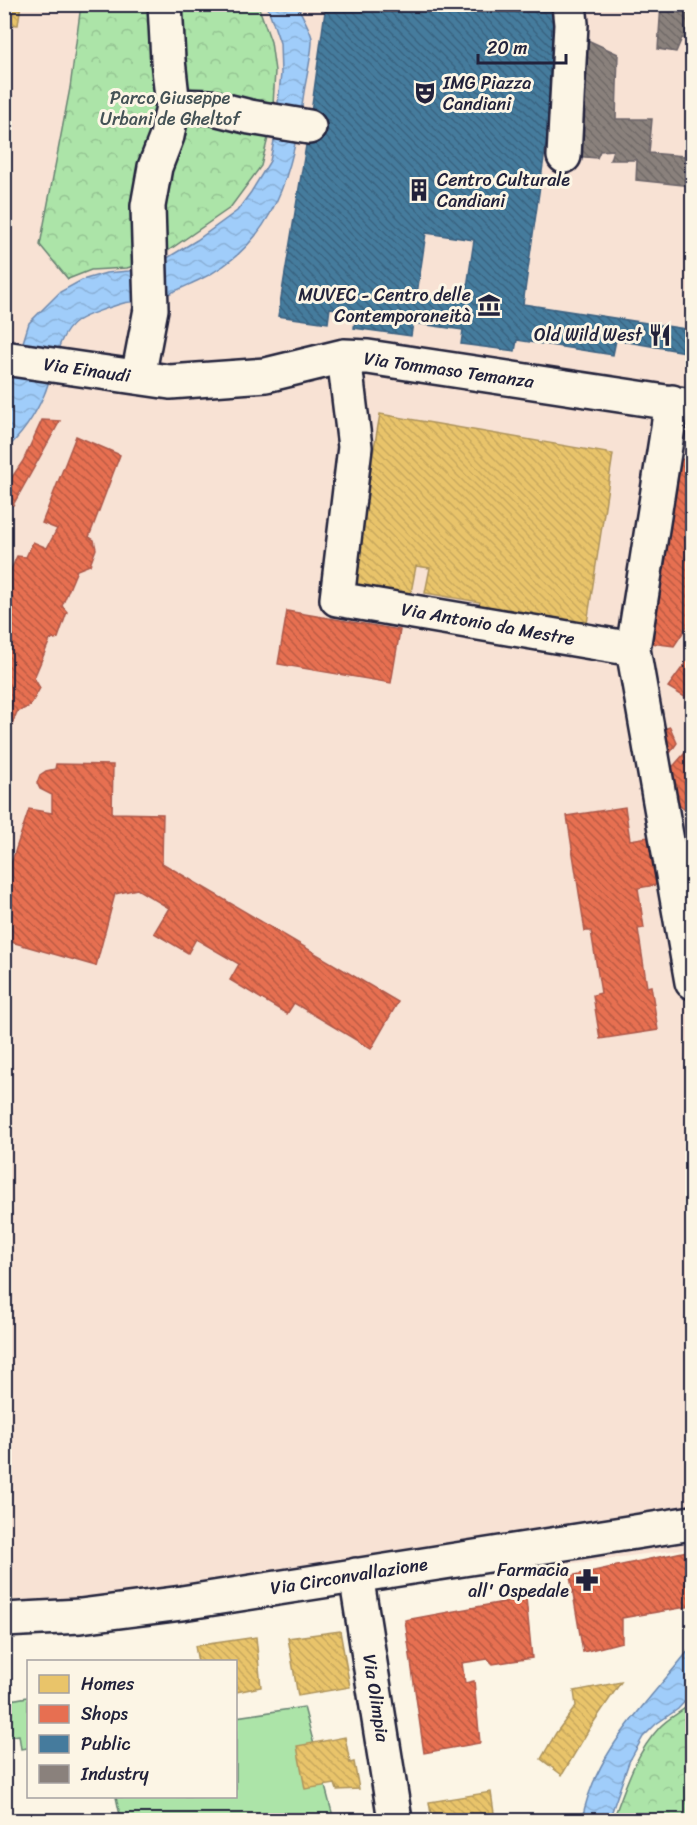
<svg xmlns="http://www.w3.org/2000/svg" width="697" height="1825" viewBox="0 0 697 1825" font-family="Sriracha,sans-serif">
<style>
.built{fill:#f8e2d4}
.green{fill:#ace4a8;stroke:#678372;stroke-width:1.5}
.park{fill:url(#park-crowns);stroke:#678372;stroke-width:1.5}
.water{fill:url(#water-waves);stroke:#6e89ae;stroke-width:1.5}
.homes{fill:url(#homes-back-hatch);stroke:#ad935c;stroke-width:1.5}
.shops{fill:url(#shops-back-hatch);stroke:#ac584a;stroke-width:1.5}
.public{fill:url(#public-back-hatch);stroke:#3a6080;stroke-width:1.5;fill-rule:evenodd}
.industry{fill:url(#industry-back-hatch);stroke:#6b6468;stroke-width:1.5}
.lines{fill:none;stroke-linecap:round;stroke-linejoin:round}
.minor-casing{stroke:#22223b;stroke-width:38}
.minor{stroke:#fcf5e5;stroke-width:33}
.labels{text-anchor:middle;stroke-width:6;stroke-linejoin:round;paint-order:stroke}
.poi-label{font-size:18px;fill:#22223b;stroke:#fcf5e5;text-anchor:end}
.park-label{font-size:18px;fill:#445256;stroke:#fcf5e5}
.street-label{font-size:18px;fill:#22223b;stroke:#fcf5e5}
</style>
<defs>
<pattern id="park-crowns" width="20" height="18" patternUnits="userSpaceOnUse" patternTransform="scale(1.5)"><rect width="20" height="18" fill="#ace4a8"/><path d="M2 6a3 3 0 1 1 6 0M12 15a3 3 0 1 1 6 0" fill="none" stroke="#94c392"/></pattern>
<pattern id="water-waves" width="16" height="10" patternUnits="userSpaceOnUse" patternTransform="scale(1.5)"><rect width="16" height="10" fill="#a0cdfa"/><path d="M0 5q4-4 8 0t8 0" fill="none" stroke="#8ab0d7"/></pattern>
<pattern id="homes-back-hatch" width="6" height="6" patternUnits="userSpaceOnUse" patternTransform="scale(1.5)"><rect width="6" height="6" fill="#e9c46a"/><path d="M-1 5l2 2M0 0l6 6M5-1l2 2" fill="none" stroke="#c8a85d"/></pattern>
<pattern id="shops-back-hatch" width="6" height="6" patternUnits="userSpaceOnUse" patternTransform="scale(1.5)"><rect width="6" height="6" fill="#e76f51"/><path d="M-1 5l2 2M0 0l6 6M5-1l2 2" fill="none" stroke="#bb5b44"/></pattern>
<pattern id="public-back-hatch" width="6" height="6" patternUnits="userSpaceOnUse" patternTransform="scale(1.5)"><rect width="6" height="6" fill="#457b9d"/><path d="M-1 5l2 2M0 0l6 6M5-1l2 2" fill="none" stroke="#396481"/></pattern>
<pattern id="industry-back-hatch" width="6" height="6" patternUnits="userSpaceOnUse" patternTransform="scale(1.5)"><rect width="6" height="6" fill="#8a817c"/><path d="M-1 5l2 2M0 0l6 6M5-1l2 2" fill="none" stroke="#706967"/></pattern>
</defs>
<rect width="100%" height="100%" fill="#fcf5e5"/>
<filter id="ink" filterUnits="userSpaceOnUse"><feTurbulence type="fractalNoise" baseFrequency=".0167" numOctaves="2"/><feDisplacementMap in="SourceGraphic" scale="12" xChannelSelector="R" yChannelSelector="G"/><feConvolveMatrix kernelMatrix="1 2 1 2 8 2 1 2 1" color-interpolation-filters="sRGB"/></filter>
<g filter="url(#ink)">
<!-- built -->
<path class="built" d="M 4,5 L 692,5 L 692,1548 L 5,1636 Z"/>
<!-- green -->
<path class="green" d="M 28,1697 L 28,1748 L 21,1749 L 19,1735 L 5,1737 L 5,1701 Z
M 304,1707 L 334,1820 L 121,1820 L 116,1797 L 236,1796 L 236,1717 Z"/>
<!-- park -->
<path class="park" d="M 81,5 L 258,5 L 271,42 L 275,71 L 272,122 L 261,166 L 230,208 L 156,259 L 127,268 L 91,270 L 68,279 L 40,245 L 70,88 Z
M 692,1702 L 692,1820 L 613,1820 C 625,1788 635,1754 659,1728 C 668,1717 683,1712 692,1702 Z"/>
<!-- water -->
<path class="water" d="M 267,5 L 297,5 C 301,13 310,29 312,38 C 313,50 306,79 304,92 C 293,170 276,245 197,281 C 186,286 162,298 151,300 C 142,302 133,301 124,303 C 113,306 86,315 77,321 C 55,336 54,373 44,395 C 35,415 21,436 5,450 L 5,387 L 21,349 L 29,323 L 60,292 L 82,280 L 106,273 L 129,271 L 159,263 L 197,240 L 237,211 L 251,192 L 270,161 L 274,141 L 281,74 L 280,43 Z
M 692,1646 L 692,1694 L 678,1709 L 656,1724 L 643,1737 L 629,1762 L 609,1820 L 582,1820 C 595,1749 650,1701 692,1646 Z"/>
<!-- homes -->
<path class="homes" d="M 4,4 L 21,4 L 18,25 L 4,24 Z
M 380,414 L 613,454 L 586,630 L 478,613 L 480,602 L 425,593 L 430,568 L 416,566 L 409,603 L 349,593 Z
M 340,1631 L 350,1687 L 298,1696 L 288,1638 Z
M 256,1637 L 261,1687 L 236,1692 L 236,1662 L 198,1662 L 195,1646 Z
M 621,1682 L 591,1726 L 562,1775 L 541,1759 L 556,1733 L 576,1706 L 574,1691 Z
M 345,1737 L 350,1763 L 354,1762 L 359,1789 L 337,1790 L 335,1784 L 305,1789 L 297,1746 Z
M 491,1792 L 495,1820 L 432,1820 L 429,1802 Z"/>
<!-- shops -->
<path class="shops" d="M 575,4 L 646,4 L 646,5 Z
M 42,420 L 60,421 L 13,505 L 4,502 L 4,489 L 23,461 Z
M 76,436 L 120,455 L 89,537 L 94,540 L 96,549 L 90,565 L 77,570 L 62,606 L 67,612 L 58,638 L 50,640 L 34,678 L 40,688 L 30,706 L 17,712 L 4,743 L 4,585 L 17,556 L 26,557 L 33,542 L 47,548 L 57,529 L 42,523 Z
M 681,459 L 692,461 L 692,619 L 674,646 L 651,643 Z
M 287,611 L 400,630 L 391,683 L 278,664 Z
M 692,654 L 692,692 L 688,699 L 668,687 Z
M 670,727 L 677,743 L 659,769 L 657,731 Z
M 692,745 L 692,800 L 684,809 L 666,795 L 661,780 Z
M 56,764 L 113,765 L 112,813 L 163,814 L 162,863 L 398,1002 L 371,1049 L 294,1003 L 287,1014 L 230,980 L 239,964 L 196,939 L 188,953 L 154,933 L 169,908 L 137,889 L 115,894 L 96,966 L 4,940 L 4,885 L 29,809 L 52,813 L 52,795 L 40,789 L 37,783 L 40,775 L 46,771 L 55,769 Z
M 625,807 L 630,840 L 648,837 L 656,885 L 638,888 L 644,928 L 638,929 L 647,987 L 651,986 L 658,1030 L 600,1039 L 593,995 L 601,993 L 591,931 L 585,931 L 567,816 Z
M 692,859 L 692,886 L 679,868 Z
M 692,1550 L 692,1606 L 622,1618 L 622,1642 L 583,1652 L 570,1576 Z
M 526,1598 L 532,1658 L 493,1664 L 488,1659 L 462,1663 L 465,1683 L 474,1681 L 480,1743 L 424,1753 L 405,1620 Z"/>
<!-- public -->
<path class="public" d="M 326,4 L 561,4 L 551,109 L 523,304 L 692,330 L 692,353 L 616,340 L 613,355 L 517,340 L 515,351 L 461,344 L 463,330 L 413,323 L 411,336 L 354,328 L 356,312 L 330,308 L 328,323 L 278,316 L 309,127 ZM 426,233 L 474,240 L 465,301 L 417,294 Z"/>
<!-- industry -->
<path class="industry" d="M 661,4 L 692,4 L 692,52 L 689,52 L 692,40 L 682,38 L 676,52 L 658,49 Z
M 579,36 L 618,54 L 616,119 L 652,119 L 649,153 L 685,156 L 692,112 L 692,186 L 636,180 L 637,160 L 610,160 L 613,150 L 600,151 L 597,158 L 573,156 Z"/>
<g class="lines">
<!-- minor casing -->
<g class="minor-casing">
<path id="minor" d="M 173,106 L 210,107 L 250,117 L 309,127
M 564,156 L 571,24 L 569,4
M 344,356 L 355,447 L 337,599 L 633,649 L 672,402
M 4,358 L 170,382 L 266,375 L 344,356 L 368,357 L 692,406
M 138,377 L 151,309 L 148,206 L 155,167 L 167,136 L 173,106 L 168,60 L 165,4
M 633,649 L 692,982
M 356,1575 L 395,1820
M 4,1620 L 80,1616 L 182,1603 L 692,1523"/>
</g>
<!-- minor -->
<use href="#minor" class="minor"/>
</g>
</g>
<!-- icons -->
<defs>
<g id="theatre-bare" transform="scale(1.8)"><path d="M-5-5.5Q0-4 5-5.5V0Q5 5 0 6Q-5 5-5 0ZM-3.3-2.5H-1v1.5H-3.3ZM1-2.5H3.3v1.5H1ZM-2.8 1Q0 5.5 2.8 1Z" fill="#22223b" stroke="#fcf5e5" stroke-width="2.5" paint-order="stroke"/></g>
<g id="building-bare" transform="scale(1.8)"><path d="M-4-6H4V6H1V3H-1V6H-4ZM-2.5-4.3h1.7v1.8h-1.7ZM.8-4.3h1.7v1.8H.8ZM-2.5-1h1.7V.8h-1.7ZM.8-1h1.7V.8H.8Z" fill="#22223b" stroke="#fcf5e5" stroke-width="2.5" paint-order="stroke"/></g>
<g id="museum-bare" transform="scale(1.8)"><path d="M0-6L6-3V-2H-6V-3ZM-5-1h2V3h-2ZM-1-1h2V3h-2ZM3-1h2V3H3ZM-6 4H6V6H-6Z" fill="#22223b" stroke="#fcf5e5" stroke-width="2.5" paint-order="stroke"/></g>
<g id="restaurant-bare" transform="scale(1.8)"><path d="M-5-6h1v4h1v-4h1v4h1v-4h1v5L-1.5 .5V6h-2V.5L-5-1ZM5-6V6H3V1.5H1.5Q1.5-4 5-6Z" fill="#22223b" stroke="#fcf5e5" stroke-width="2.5" paint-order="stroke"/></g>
<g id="pharmacy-bare" transform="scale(1.8)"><path d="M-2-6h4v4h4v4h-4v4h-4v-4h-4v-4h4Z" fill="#22223b" stroke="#fcf5e5" stroke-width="2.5" paint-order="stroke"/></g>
</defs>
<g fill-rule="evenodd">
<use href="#theatre-bare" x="425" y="93"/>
<use href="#building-bare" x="419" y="190"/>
<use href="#museum-bare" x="489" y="305"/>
<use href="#restaurant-bare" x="660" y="335"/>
<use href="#pharmacy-bare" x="587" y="1580"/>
</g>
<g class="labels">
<!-- poi labels -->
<g class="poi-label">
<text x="443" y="89" text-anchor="start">IMG Piazza<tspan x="443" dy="21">Candiani</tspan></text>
<text x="437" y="186" text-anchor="start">Centro Culturale<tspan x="437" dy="21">Candiani</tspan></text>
<text x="471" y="301">MUVEC - Centro delle<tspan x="471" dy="21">Contemporaneità</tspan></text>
<text x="642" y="341">Old Wild West</text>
<text x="569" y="1576">Farmacia<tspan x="569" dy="21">all' Ospedale</tspan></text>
</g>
<!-- park labels -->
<g class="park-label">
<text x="170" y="104">Parco Giuseppe<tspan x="170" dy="21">Urbani de Gheltof</tspan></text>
</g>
<!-- street labels -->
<g class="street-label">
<text transform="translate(87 370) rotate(8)" y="6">Via Einaudi</text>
<text transform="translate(449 370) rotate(8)" y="6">Via Tommaso Temanza</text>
<text transform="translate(488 624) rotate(10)" y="6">Via Antonio da Mestre</text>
<text transform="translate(349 1576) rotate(-9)" y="6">Via Circonvallazione</text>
<text transform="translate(376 1698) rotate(81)" y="6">Via Olimpia</text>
</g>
</g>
<!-- margin -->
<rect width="697" height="1825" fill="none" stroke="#fcf5e5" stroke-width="24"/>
<rect x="12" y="12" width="673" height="1801" fill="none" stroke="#22223b" stroke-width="2" filter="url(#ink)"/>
<!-- legend -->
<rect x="27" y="1660" width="210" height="138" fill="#fcf5e5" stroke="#a5a1a1" stroke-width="1.5"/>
<rect x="39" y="1675" width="30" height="18" fill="#e9c46a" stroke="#a5a1a1" stroke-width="1.5"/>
<text x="81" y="1690" font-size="18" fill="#22223b">Homes</text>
<rect x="39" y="1705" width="30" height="18" fill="#e76f51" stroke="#a5a1a1" stroke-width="1.5"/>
<text x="81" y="1720" font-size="18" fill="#22223b">Shops</text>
<rect x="39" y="1735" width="30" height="18" fill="#457b9d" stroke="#a5a1a1" stroke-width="1.5"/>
<text x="81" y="1750" font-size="18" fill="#22223b">Public</text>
<rect x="39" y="1765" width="30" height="18" fill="#8a817c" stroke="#a5a1a1" stroke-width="1.5"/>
<text x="81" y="1780" font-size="18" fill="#22223b">Industry</text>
<!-- scale -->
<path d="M478 54v9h88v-9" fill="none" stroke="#22223b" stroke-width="3"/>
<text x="487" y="54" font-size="18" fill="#22223b" stroke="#fcf5e5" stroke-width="4.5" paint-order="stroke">20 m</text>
</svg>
